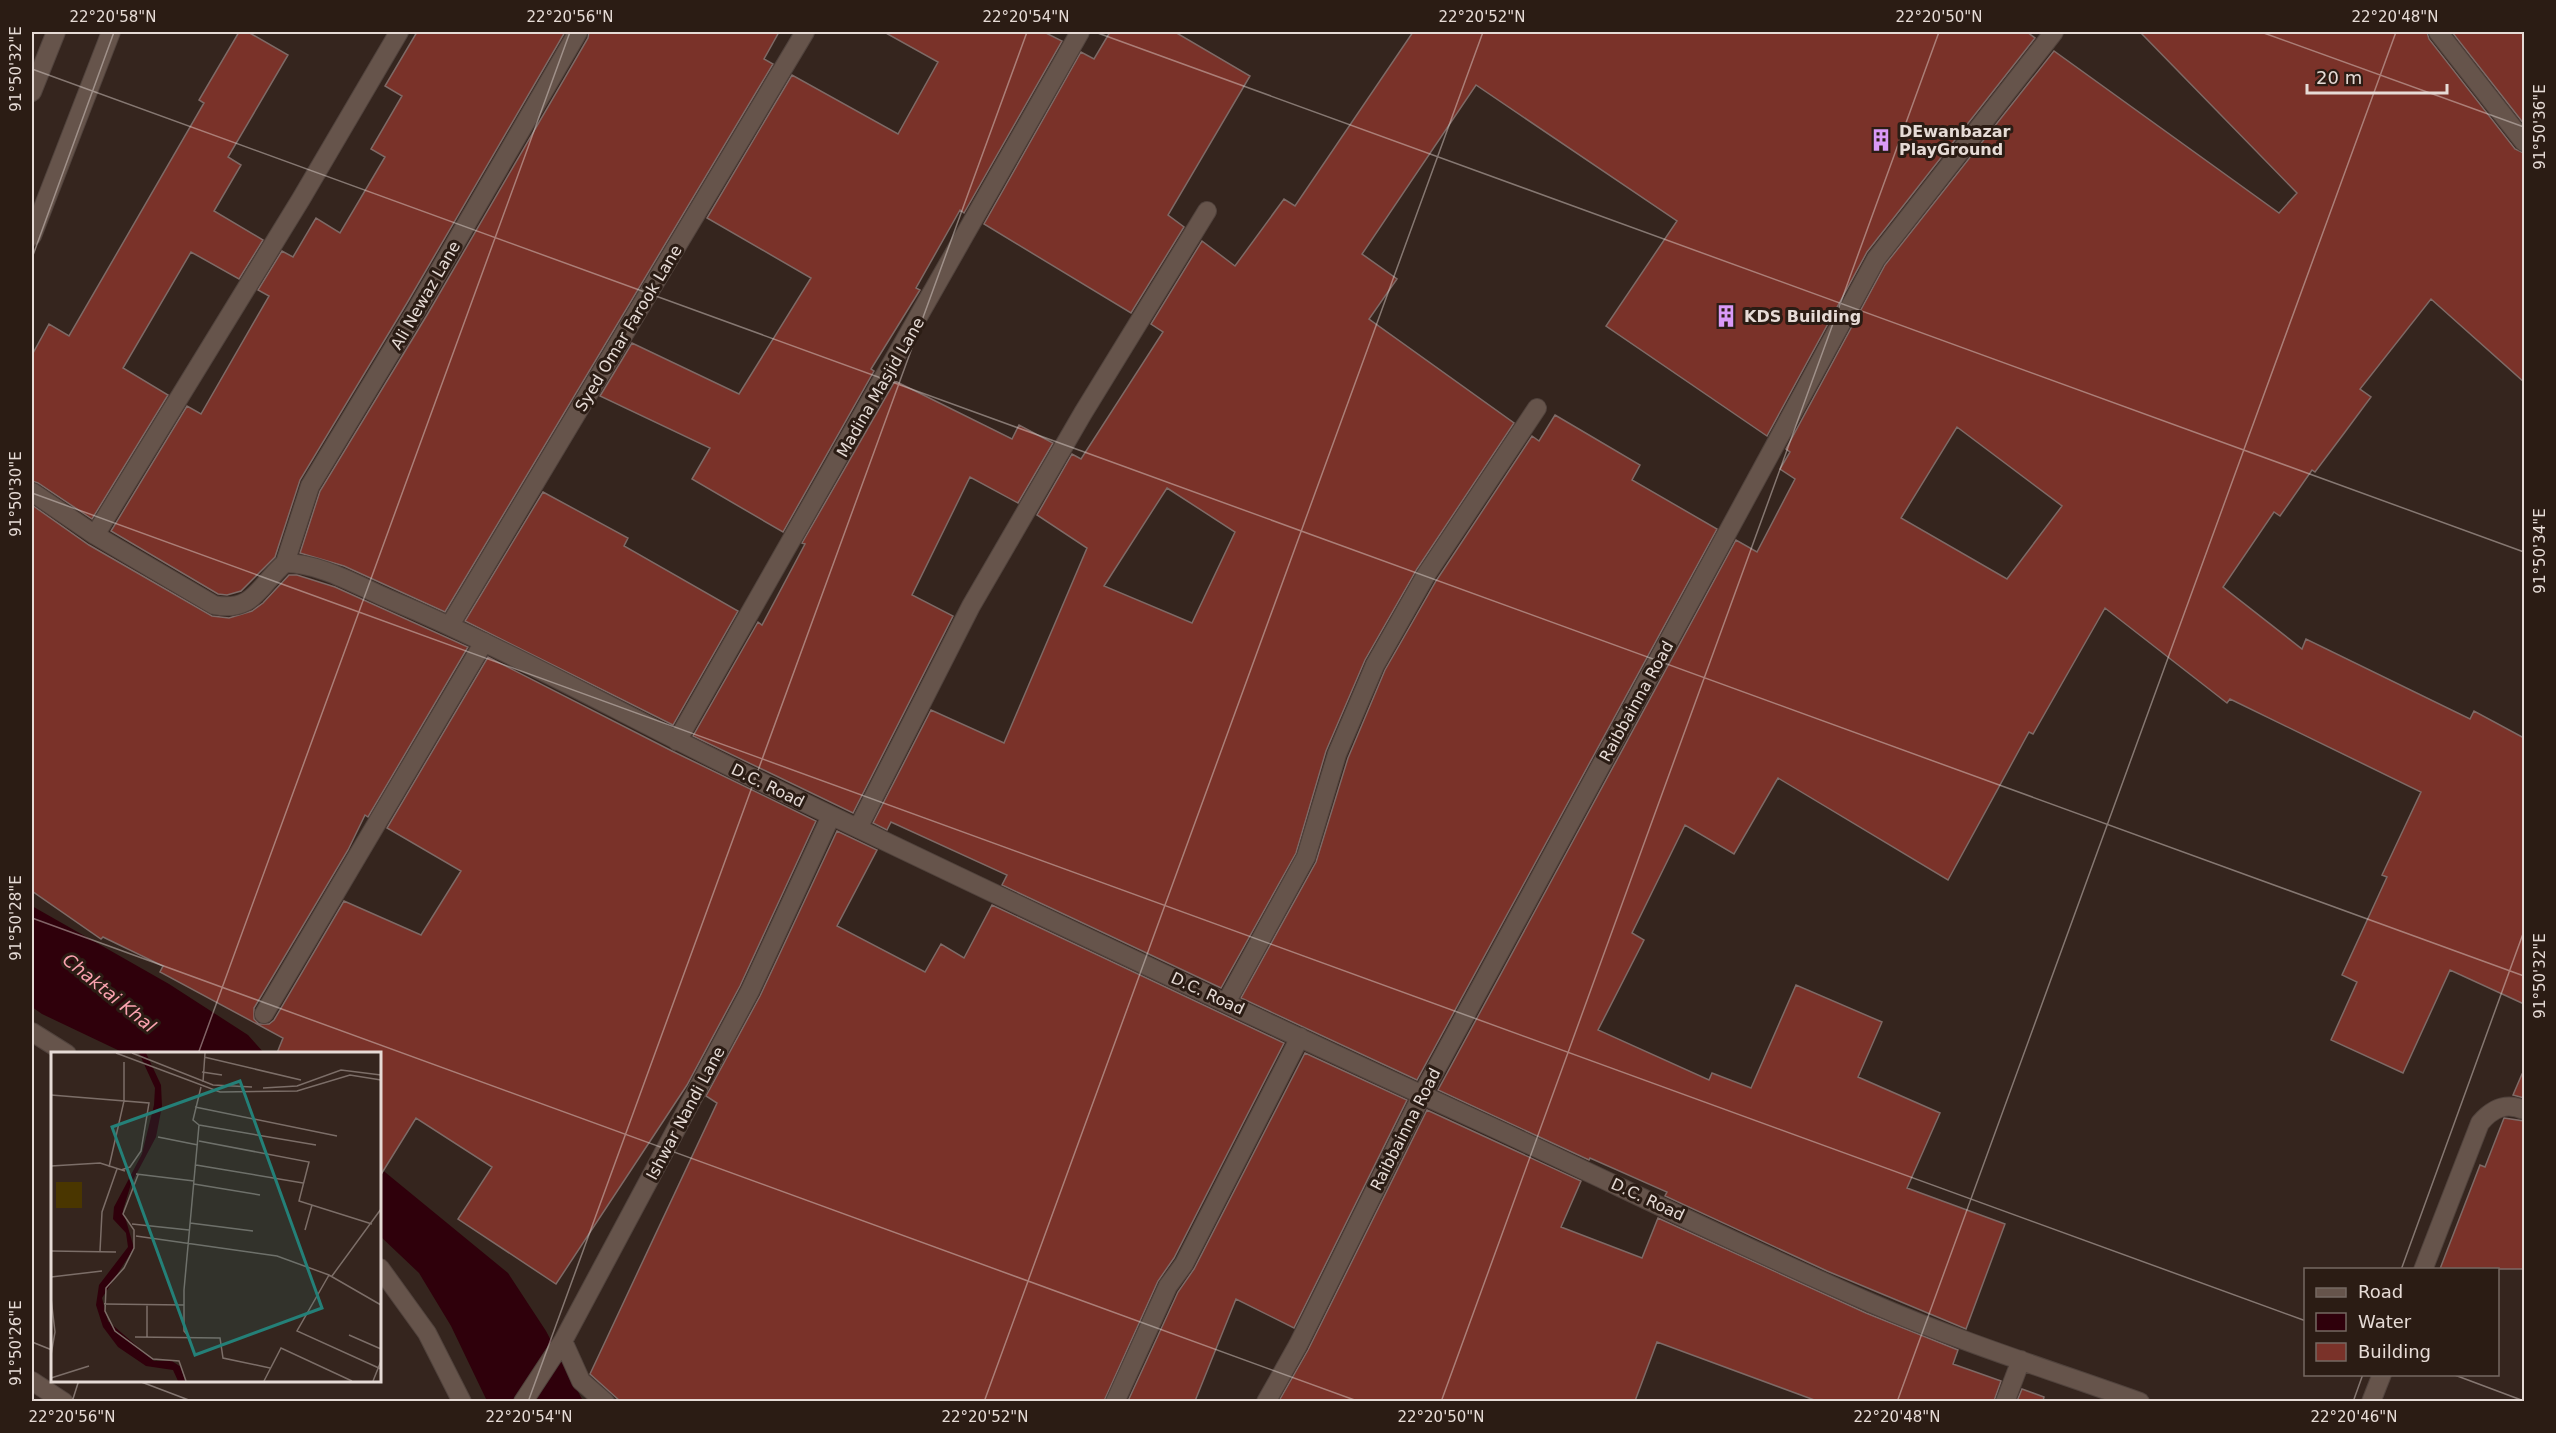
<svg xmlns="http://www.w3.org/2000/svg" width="2556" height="1433" viewBox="0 0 2556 1433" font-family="'DejaVu Sans',sans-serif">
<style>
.water{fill:#2f000b}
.building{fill:#7a3229;stroke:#7e6a66;stroke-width:1.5;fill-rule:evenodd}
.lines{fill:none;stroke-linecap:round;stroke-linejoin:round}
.street-casing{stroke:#51433d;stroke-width:20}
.secondary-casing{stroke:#51433d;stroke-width:20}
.street{stroke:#66544b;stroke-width:18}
.secondary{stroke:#66544b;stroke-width:18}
.ticks{fill:none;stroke:#e6dbd6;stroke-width:1.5;stroke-opacity:0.45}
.labels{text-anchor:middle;stroke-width:6;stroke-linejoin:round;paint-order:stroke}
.poi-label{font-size:16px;font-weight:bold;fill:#e6dbd6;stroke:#2b1c14;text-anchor:start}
.street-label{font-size:16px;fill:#e6dbd6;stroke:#2b1c14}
.water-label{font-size:18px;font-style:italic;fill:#faa2af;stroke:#2b1c14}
.inset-road{fill:none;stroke:#7c6e68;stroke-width:1.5}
.view{fill:#248078;fill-opacity:0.15;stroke:#248078;stroke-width:3}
.inset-edge{fill:none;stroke:#e6dbd6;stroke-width:3}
.neatline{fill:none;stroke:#e6dbd6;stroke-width:2}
.ticks-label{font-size:15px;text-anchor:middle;fill:#e6dbd6}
</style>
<rect width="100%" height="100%" fill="#35251e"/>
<!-- water -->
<path class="water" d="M 32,906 L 169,984 L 248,1035 L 264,1053 L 124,1053 L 42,1014 L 32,1007 Z
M 380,1168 L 508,1273 L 546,1331 L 583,1401 L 487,1401 L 451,1326 L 419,1273 L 380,1236 Z"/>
<!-- building -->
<path class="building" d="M 239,32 L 248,32 L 288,55 L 228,157 L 241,165 L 214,211 L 263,240 L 239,279 L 191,252 L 123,368 L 168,395 L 92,519 L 38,483 L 32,481 L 32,355 L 49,324 L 69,336 L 204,103 L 199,100 Z
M 417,32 L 565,32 L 407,303 L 300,480 L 275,557 L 241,591 L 227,595 L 218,594 L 111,531 L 187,406 L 201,414 L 269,296 L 258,290 L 282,251 L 293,257 L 316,218 L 340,233 L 385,157 L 371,149 L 402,96 L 385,86 Z
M 589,32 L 779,32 L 764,59 L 773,64 L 445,612 L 344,566 L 300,553 L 320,491 L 427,315 L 588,38 Z
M 884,32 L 1044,32 L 1062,41 L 964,213 L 960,210 L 916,288 L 920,290 L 871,369 L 874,371 L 783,532 L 692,479 L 710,448 L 600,396 L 632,343 L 739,394 L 811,278 L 707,218 L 792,75 L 898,134 L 938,62 Z
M 1110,32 L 1175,32 L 1250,76 L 1168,215 L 1184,227 L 1131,313 L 984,224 L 1081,52 L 1094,59 Z
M 1413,32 L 2027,32 L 2035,38 L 1867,252 L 1767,436 L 1606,326 L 1677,221 L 1476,85 L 1362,254 L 1397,279 L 1369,319 L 1514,423 L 1417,569 L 1365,660 L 1326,751 L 1296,853 L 1221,988 L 1002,885 L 1007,875 L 891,822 L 887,830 L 873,823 L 931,710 L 1004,743 L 1087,548 L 1037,515 L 1072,454 L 1081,459 L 1163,332 L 1151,324 L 1202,241 L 1235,266 L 1284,199 L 1295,206 ZM 1167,488 L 1235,532 L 1192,623 L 1104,586 Z
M 2140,32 L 2427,32 L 2429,39 L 2515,149 L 2524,153 L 2524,382 L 2431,299 L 2360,389 L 2371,397 L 2345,432 L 2315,472 L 2312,470 L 2280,516 L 2274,512 L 2223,587 L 2302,649 L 2306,639 L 2470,719 L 2474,711 L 2524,738 L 2524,1004 L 2450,970 L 2403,1073 L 2331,1040 L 2357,982 L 2342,975 L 2387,877 L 2382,875 L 2421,792 L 2230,699 L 2227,703 L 2105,608 L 2033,734 L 2029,732 L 1948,880 L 1778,778 L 1734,854 L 1685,825 L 1632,933 L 1644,940 L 1598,1030 L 1709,1080 L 1712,1073 L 1751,1088 L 1796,985 L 1882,1022 L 1858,1077 L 1940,1113 L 1907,1188 L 2005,1224 L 1966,1329 L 1827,1271 L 1665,1196 L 1667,1192 L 1590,1158 L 1589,1160 L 1438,1090 L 1736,540 L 1757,552 L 1795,479 L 1780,469 L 1790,452 L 1786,449 L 1885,265 L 2054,51 L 2279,213 L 2297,193 ZM 1957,427 L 2062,506 L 2007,579 L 1901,518 Z
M 2452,32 L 2524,32 L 2524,124 Z
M 895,381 L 1012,439 L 1019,425 L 1053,443 L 1018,503 L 970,477 L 912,595 L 953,616 L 853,813 L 693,736 L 758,622 L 762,625 L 805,544 L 802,543 Z
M 1555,415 L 1640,465 L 1632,480 L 1717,529 L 1417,1080 L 1241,998 L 1316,862 L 1348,758 L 1385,670 L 1436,581 L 1532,436 L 1539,441 Z
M 543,492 L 628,538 L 624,546 L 738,611 L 673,725 L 465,621 Z
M 32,505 L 89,545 L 212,616 L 229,618 L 252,611 L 263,603 L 289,575 L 297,575 L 335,587 L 468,647 L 368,817 L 365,815 L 348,850 L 254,1008 L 254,1019 L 259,1024 L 269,1024 L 274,1020 L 344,901 L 421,935 L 461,871 L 387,828 L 488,657 L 672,751 L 816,821 L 740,986 L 687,1085 L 556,1284 L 458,1219 L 492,1167 L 416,1118 L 380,1176 L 380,1053 L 277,1053 L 283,1038 L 160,972 L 163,966 L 103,937 L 101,939 L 32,891 Z
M 837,831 L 877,850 L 837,926 L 925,972 L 941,944 L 964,958 L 992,905 L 1284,1043 L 1174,1258 L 1158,1281 L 1104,1401 L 620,1401 L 590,1374 L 717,1103 L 706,1096 L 760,996 Z
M 1305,1053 L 1407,1100 L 1294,1328 L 1236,1299 L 1195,1401 L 1128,1401 L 1178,1292 L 1194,1269 Z
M 2522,1074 L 2524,1074 L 2524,1098 L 2513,1095 Z
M 1427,1110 L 1581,1181 L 1561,1227 L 1642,1258 L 1658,1218 L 1866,1313 L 1958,1350 L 1953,1364 L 2001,1381 L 1994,1401 L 1817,1401 L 1657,1342 L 1635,1401 L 1279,1401 L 1308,1350 Z
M 2504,1118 L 2524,1121 L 2524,1269 L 2440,1269 L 2480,1165 L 2485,1167 Z
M 2022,1389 L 2044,1397 L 2043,1401 L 2017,1401 Z"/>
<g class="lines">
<!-- street casing -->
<g class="street-casing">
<path id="street" d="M 2438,32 L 2524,142
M 32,492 L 95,535 L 214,605 C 254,613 259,585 285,563
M 95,535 L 301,199 L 399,32
M 285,563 C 321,563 358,586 391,600 C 514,652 629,718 749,776 C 992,893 1236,1009 1481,1122 C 1611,1182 1740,1246 1871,1303 C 1958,1341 2050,1370 2140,1402
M 285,563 L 310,486 L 417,309 L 578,32
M 450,625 L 805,32
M 677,741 L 1080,32
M 858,828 L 971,606 L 1083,413 L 1207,211
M 1227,1001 L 1306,857 L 1337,754 L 1375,665 L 1426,575 L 1537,408
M 264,1014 L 484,642
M 32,1032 L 67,1054
M 380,1268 L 427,1333 L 462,1402
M 2423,1270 L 2480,1123 C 2493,1108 2506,1102 2524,1110
M 563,1341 L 581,1381 L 605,1402
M 32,1381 L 64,1402
M 523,1402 L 563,1341 L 750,991 L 831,816
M 1115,1402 L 1168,1286 L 1184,1264 L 1300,1037
M 1266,1402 L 1298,1345 L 1422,1095 L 1876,259 L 2054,32
M 2005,1402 L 2021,1360
M 2371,1402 L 2382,1374"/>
</g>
<!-- secondary casing -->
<g class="secondary-casing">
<path id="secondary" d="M 32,92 L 56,32
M 32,236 L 111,32"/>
</g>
<!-- street -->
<use href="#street" class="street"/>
<!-- secondary -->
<use href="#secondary" class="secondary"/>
</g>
<!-- ticks -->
<path class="ticks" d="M 1095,32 L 2524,552M 2261,32 L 2524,127M 32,69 L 2524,976M 32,258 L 114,32M 32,493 L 2306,1321M 32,918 L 1360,1402M 198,1054 L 570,32M 2401,1270 L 2524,931M 32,1342 L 52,1350M 2452,1374 L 2524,1401M 136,1380 L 194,1402M 72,1402 L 79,1380M 528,1402 L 1027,32M 984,1402 L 1483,32M 1441,1402 L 1939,32M 1897,1402 L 2396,32M 2353,1402 L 2363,1374"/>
<!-- icons -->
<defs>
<g id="building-bare" transform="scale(1.8)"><path d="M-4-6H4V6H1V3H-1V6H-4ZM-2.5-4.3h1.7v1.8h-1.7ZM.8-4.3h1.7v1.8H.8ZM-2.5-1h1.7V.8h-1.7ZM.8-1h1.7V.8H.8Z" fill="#d99af7" stroke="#2b1c14" stroke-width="2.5" paint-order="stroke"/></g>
</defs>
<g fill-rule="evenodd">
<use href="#building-bare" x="1881" y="140"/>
<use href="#building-bare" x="1726" y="316"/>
</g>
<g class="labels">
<!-- poi labels -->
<g class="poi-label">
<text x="1899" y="137">DEwanbazar<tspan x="1899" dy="18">PlayGround</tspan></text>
<text x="1744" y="322">KDS Building</text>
</g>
<!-- street labels -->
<g class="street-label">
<text transform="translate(425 295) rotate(-60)" y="6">Ali Newaz Lane</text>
<text transform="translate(628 328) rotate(-59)" y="6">Syed Omar Farook Lane</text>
<text transform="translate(880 387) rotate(-60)" y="6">Madina Masjid Lane</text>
<text transform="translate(1636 701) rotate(-61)" y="6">Raibbainna Road</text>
<text transform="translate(768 785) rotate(26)" y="6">D.C. Road</text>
<text transform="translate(1208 993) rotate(25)" y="6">D.C. Road</text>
<text transform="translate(685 1113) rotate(-62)" y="6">Ishwar Nandi Lane</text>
<text transform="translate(1405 1129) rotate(-63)" y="6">Raibbainna Road</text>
<text transform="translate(1648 1199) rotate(25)" y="6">D.C. Road</text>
</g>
<!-- water labels -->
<g class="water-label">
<text transform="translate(109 993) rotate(39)" y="6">Chaktai Khal</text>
</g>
</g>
<!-- overview -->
<g transform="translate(51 1052)">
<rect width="330" height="330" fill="#35251e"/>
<path d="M 5,130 L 31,130 L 31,156 L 5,156 Z" fill="#4a3600"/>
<path d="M 88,1 L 95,1 L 110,33 L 111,54 L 105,85 L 80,132 L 72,158 L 83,196 L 51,246 L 57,269 L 103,309 L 121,309 L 130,315 L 134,329 L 127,329 L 122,318 L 95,314 L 67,295 L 52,275 L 45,253 L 48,233 L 77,195 L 75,181 L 62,167 L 63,155 L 91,102 L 103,53 L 104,36 Z" fill="#2f000b"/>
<path class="inset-road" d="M 65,1 L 169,40 L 246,39 L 299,23 L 330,28M 81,1 L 162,33 L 201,35M 153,5 L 250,28M 151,20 L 171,23M 152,30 L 154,1M 212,36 L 246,34 L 290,18 L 330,23M 0,43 L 98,51 L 90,99 L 79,115 L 70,118M 144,55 L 286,84M 148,73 L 265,93M 148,73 L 142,68 L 150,35M 107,85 L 147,93M 148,89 L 258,110 L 248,149 L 321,172M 145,113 L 252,131M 0,114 L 49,111 L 74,119M 58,115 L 73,49 L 73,10M 85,122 L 143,129M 87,123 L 72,162 L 83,178 L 83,196 L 73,216 L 55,236 L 54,259 L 64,279 L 102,307 L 128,309 L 135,329M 143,132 L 209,143M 139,171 L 202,179M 81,172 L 138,178M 254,178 L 261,153M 85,184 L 226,204 L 278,223 L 330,253M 0,199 L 65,200M 49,199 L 51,160 L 66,117M 278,223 L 246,279 L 330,317M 281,224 L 330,157M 0,225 L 51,219M 0,246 L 4,280 L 0,303M 53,252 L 133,253M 96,253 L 96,285M 298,283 L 330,297M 84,285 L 169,286 L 172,306 L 219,316M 138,285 L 133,279 L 133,238 L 148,73M 0,326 L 38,314M 213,329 L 230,296 L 301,329M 322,329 L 330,309"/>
<path class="view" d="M 189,29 L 271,256 L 144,303 L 61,75 Z"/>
<rect width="330" height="330" class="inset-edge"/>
</g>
<!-- border -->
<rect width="2556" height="1433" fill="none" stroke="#2b1c14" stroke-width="66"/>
<!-- legend -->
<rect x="2304" y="1268" width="195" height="108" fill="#2b1c14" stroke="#766862" stroke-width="1.5"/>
<rect x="2316" y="1288" width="30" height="9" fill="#66544b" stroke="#766862" stroke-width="1.5"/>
<text x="2358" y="1298" font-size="18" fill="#e6dbd6">Road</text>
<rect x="2316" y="1313" width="30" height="18" fill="#2f000b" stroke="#766862" stroke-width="1.5"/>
<text x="2358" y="1328" font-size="18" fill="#e6dbd6">Water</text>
<rect x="2316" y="1343" width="30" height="18" fill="#7a3229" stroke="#766862" stroke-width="1.5"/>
<text x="2358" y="1358" font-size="18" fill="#e6dbd6">Building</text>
<!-- scale -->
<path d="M2307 84v9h140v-9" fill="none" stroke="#e6dbd6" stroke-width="3"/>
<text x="2316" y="84" font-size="18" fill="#e6dbd6" stroke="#2b1c14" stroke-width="4.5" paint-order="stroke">20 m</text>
<rect x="33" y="33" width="2490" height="1367" class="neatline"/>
<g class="ticks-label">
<text x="113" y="22">22°20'58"N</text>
<text x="570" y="22">22°20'56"N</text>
<text x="1026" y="22">22°20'54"N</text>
<text x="1482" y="22">22°20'52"N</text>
<text x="1939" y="22">22°20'50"N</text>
<text x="2395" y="22">22°20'48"N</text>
<text transform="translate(16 69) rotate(-90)" y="5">91°50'32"E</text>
<text transform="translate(2540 127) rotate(-90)" y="5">91°50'36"E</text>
<text transform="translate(16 494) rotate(-90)" y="5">91°50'30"E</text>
<text transform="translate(2540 551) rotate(-90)" y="5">91°50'34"E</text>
<text transform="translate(16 918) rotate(-90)" y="5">91°50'28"E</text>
<text transform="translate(2540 976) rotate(-90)" y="5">91°50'32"E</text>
<text transform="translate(16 1343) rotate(-90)" y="5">91°50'26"E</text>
<text x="72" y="1422">22°20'56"N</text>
<text x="529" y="1422">22°20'54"N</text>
<text x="985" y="1422">22°20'52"N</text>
<text x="1441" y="1422">22°20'50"N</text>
<text x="1897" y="1422">22°20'48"N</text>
<text x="2354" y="1422">22°20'46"N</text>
</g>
</svg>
